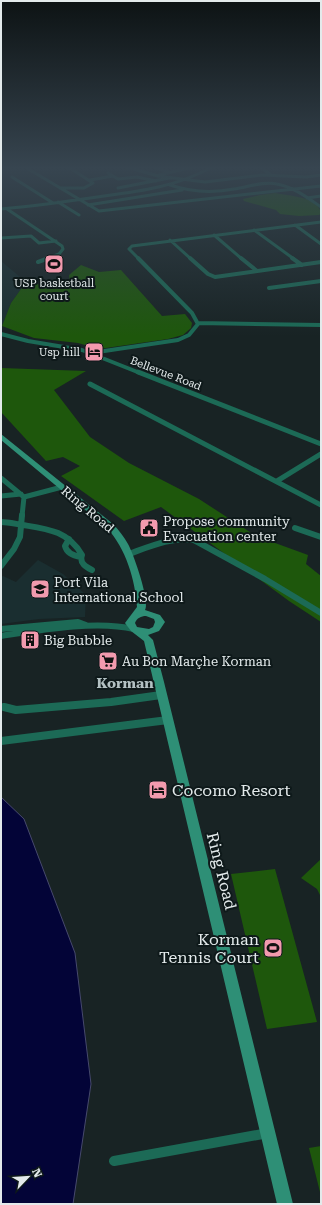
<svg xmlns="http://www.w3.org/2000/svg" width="322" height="1205" viewBox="0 0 322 1205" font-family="'Roboto Serif',serif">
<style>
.built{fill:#1a2e30}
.green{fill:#1e570c}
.water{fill:#030437;stroke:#46496d}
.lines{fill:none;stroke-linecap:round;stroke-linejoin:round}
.street-far5{stroke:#1c6a56;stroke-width:3}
.street-far4{stroke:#1c6a56;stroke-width:4}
.street-far3{stroke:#1c6a56;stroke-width:5}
.street-far2{stroke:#1c6a56;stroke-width:6}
.street-far1{stroke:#1c6a56;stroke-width:8}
.street{stroke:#1c6a56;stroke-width:10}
.secondary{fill:#2e8f76;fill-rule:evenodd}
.labels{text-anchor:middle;stroke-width:4;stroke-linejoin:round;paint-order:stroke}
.far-poi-label{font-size:11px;fill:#e3eaeb;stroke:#0e191a}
.far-street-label{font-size:11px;fill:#e3eaeb;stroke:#0e191a}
.street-label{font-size:13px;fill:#e3eaeb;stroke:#0e191a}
.poi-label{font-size:13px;fill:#e3eaeb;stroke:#0e191a;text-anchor:start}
.neighbourhood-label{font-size:14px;font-weight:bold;fill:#b3c1c3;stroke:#0e191a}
.near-poi-label{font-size:16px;fill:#e3eaeb;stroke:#0e191a;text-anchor:start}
.near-street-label{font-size:16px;fill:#e3eaeb;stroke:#0e191a}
</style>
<rect width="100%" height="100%" fill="#182324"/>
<!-- built -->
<path class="built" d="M 1,261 L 26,282 L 11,303 L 1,329 Z
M 38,560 L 63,574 L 86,595 L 85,617 L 39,619 L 1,624 L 1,577 L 3,576 L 16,582 Z"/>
<!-- green -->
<path class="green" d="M 275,193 C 288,196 318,196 321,213 L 319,215 L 299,216 L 280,214 L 276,210 L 244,201 L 243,199 L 260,195 Z
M 81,265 L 99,272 L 121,270 L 162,316 L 185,314 L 192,323 L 191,328 L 183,335 L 168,339 L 99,349 L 78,343 L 34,338 L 2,326 L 11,303 L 26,282 L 47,286 L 70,283 L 69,275 Z
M 1,368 L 86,371 L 54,390 L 90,437 L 129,463 L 199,499 L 256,536 L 308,555 L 306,564 L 321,576 L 321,622 L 289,601 L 161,507 L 124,521 L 61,476 L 80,466 L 63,457 L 46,461 L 1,412 Z
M 321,859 L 321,897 L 317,889 L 301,878 Z
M 275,869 L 317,1022 L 267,1029 L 231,874 Z
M 321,1146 L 321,1196 L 309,1148 Z"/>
<!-- water -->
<path class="water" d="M 1,797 L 24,819 L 75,953 L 91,1084 L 73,1204 L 1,1204 Z"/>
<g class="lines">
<!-- street-far5 -->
<path class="street-far5" d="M 25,167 L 99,211 L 321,186
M 127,167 L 158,176 L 205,182 L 263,175 L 306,177 L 321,175
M 153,167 L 169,172
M 260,167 L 270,174
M 108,173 L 118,179 L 137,177 L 156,181
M 159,175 L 193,167
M 12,177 L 53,203
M 90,180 L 113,176
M 170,185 C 191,192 213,193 234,189 C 248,187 263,181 277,184 C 294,187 308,198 321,207
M 60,188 L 84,188 L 93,183 L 68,167
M 118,188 L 169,178
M 307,198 L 321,196
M 58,202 L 79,215
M 88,205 L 182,190
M 1,209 C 35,206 70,201 104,196 C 142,191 178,186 212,167
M 7,209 L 62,246 L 63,249 L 59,254 L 46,259
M 295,225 L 321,244
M 254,230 L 294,259
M 214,235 L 242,259
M 1,238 L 31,236 L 39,243 L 56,241
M 170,240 L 191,259
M 139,259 L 129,249 L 132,246 L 321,222"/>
<!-- street-far4 -->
<path class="street-far4" d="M 190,258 L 208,274 L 215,277 L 321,262
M 241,258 L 257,271
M 292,258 L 302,265
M 38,262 L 49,258
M 269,288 L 321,281
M 198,323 L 321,325
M 1,334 L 28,341 L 82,350 L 140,373
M 91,353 L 178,340 L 189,335 L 198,324 L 192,313 L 138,258"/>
<!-- street-far3 -->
<path class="street-far3" d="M 138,372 L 321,444
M 90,384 L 321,505
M 1,478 L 24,497
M 277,481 L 321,454
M 1,496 L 21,494
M 24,497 L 62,487
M 22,516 L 24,497"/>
<!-- street-far2 -->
<path class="street-far2" d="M 1,522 C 8,522 16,524 23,525 C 48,529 68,531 82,555 C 79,563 86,567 92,570
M 295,528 L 321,537
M 69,539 L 65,546 C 67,554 74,556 81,557
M 129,554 C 151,546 171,537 194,540 L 265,579 L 321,613
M 1,566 L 14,549 L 20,537 L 22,515
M 1,629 L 78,622 L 86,625
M 1,636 C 40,630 96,620 134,629
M 154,696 L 162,695"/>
<!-- street-far1 -->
<path class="street-far1" d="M 4,707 L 16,710 L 111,702 L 161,695
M 1,741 L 168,720"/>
<!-- street -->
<path class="street" d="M 114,1161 L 268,1133"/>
<!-- secondary -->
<path class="secondary" d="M 1,434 L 113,524 C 119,530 124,537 128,544 C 134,555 150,601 145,610 L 160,615 L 165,622 L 159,631 L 148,635 L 153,640 L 164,682 L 293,1204 L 277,1204 L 144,641 L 131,631 L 125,623 L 137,607 C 135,579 126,549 107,528 L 1,440 ZM 146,616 L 154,619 L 155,622 L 153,627 L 149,629 L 137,627 L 135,623 C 137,618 141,616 146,616 Z"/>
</g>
<!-- sky -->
<linearGradient id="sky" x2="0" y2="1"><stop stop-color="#0d1314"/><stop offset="0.5" stop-color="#374550"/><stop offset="1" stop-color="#374550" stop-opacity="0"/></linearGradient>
<rect width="322" height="336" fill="url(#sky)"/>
<!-- icons -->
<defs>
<g id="stadium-square" transform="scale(1)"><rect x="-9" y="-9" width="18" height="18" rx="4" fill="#f29aae" stroke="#0e191a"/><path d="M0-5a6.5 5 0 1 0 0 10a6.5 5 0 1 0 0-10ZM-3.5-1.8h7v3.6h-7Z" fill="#111"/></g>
<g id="hotel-square" transform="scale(1)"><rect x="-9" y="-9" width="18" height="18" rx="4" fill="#f29aae" stroke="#0e191a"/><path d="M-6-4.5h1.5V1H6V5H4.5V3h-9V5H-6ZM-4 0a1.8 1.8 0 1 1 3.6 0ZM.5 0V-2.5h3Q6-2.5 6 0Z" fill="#111"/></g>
<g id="civic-square" transform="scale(1)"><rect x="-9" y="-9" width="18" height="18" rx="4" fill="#f29aae" stroke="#0e191a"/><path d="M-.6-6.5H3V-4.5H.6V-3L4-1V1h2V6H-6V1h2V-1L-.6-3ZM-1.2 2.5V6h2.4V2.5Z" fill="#111"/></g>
<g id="school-square" transform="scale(1)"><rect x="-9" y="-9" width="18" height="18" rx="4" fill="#f29aae" stroke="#0e191a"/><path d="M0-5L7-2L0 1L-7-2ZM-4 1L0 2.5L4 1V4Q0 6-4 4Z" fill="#111"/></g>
<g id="building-square" transform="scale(1)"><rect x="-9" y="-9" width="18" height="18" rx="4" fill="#f29aae" stroke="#0e191a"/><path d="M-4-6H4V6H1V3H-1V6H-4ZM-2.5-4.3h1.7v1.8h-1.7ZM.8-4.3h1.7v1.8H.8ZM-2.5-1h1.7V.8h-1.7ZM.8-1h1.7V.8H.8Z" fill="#111"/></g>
<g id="supermarket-square" transform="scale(1)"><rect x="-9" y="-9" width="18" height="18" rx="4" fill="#f29aae" stroke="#0e191a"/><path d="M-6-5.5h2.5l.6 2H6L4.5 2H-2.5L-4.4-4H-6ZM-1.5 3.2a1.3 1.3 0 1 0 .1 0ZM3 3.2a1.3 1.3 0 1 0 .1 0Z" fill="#111"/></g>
</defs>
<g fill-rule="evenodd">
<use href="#stadium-square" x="54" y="264"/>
<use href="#hotel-square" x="94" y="352"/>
<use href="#civic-square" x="149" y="528"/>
<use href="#school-square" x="40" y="589"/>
<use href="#building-square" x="30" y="640"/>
<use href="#supermarket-square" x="108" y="661"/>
<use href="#hotel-square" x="158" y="790"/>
<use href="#stadium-square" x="273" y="948"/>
</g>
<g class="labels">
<!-- far-poi labels -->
<g class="far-poi-label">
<text x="54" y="287">USP basketball<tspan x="54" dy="13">court</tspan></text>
<text x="80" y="356" text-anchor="end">Usp hill</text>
</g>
<!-- far-street labels -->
<g class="far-street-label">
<text transform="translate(166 373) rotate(21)" y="4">Bellevue Road</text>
</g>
<!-- street labels -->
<g class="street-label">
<text transform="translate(88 509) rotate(40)" y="5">Ring Road</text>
</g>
<!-- poi labels -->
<g class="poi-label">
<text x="163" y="526">Propose community<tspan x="163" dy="15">Evacuation center</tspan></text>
<text x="54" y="587">Port Vila<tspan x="54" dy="15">International School</tspan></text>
<text x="44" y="645">Big Bubble</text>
<text x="122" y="666">Au Bon Marçhe Korman</text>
</g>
<!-- neighbourhood labels -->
<g class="neighbourhood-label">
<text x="125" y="688">Korman</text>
</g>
<!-- near-poi labels -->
<g class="near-poi-label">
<text x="172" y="796">Cocomo Resort</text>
<text x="259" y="945" text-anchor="end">Korman<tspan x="259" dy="18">Tennis Court</tspan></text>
</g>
<!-- near-street labels -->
<g class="near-street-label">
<text transform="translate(222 871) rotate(76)" y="6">Ring Road</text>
</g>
</g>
<!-- border -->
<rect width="322" height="1205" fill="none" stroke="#e3eaeb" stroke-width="4"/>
<!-- north arrow -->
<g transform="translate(28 1177) rotate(65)" stroke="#0e191a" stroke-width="3" paint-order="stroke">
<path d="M0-3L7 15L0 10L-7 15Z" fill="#e3eaeb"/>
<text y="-6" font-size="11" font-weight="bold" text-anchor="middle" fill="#e3eaeb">N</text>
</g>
</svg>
